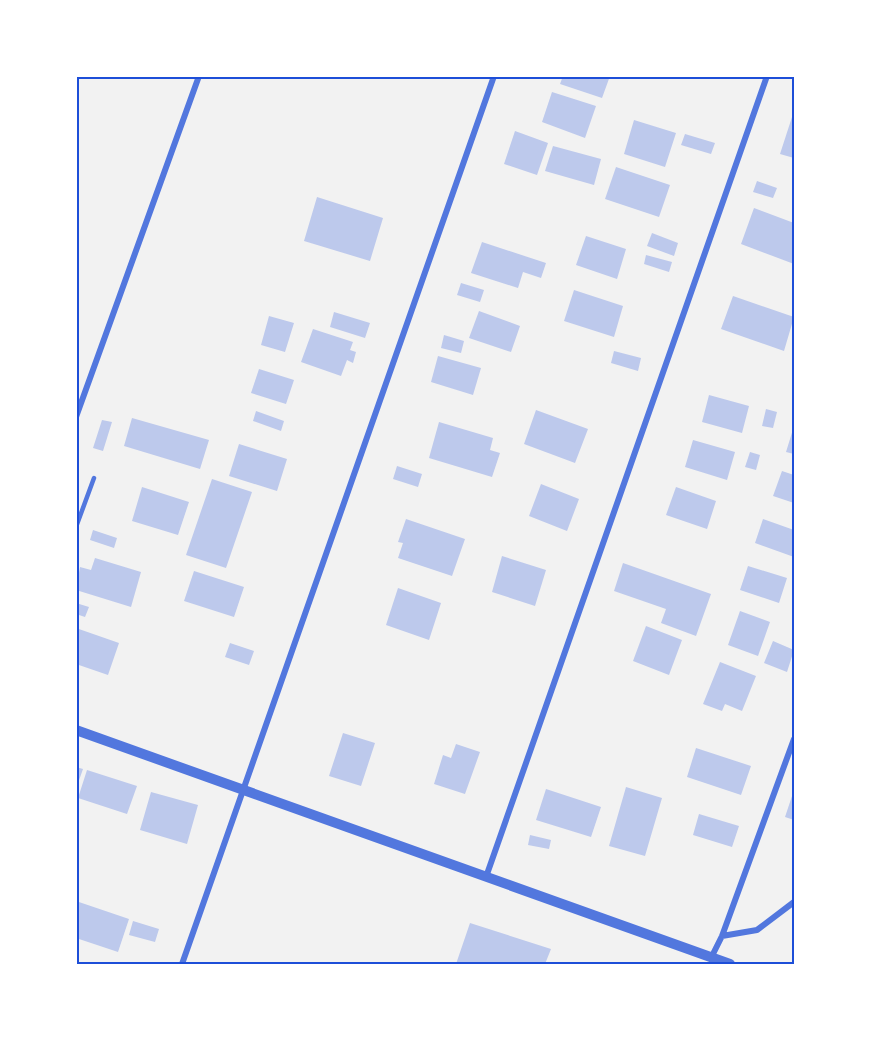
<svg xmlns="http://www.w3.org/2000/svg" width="871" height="1041" viewBox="0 0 871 1041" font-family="Lato,sans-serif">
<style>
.building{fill:#bdc9ec}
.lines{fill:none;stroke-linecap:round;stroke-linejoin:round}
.service{stroke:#5277de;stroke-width:4.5}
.minor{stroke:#5277de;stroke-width:6}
.tertiary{stroke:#5277de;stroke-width:10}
.neatline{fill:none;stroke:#1d4ed8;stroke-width:2}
</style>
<rect width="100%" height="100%" fill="#f2f2f2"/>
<!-- building -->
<path class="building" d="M 563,76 L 610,76 L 602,98 L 560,84 Z
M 552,92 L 596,106 L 585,138 L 542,122 Z
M 792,117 L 794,118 L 794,158 L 780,154 Z
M 634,120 L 676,133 L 665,167 L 624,154 Z
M 515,131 L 548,143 L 537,175 L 504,164 Z
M 685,134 L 715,143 L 711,154 L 681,145 Z
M 553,146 L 601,159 L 594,185 L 545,171 Z
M 616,167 L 670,185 L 659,217 L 605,199 Z
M 757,181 L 777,188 L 773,198 L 753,192 Z
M 317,197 L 383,218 L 370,261 L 304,241 Z
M 754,208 L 794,223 L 794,264 L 741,244 Z
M 652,233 L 678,243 L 674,256 L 647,246 Z
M 586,236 L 626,249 L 617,279 L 576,265 Z
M 482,242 L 546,263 L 541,278 L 523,272 L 518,288 L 471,273 Z
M 646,255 L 672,262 L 669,272 L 644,264 Z
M 461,283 L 484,290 L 480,302 L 457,295 Z
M 574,290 L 623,306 L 614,337 L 564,321 Z
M 733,296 L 794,317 L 784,351 L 721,329 Z
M 479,311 L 520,326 L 511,352 L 469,338 Z
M 334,312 L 370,323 L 365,338 L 330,327 Z
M 269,316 L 294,323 L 285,352 L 261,345 Z
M 313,329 L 353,342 L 350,350 L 356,352 L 353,363 L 347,360 L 341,376 L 301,362 Z
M 444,335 L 464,341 L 461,353 L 441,348 Z
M 614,351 L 641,358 L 638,371 L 611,363 Z
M 438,356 L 481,368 L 473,395 L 431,382 Z
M 259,369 L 294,380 L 286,404 L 251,393 Z
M 709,395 L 749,406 L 742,433 L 702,422 Z
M 766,409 L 777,412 L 773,428 L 762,426 Z
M 536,410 L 588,429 L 575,463 L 524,444 Z
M 256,411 L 284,421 L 281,431 L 253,421 Z
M 132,418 L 209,440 L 200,469 L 124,446 Z
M 102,420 L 112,422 L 103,451 L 93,448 Z
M 439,422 L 493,438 L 490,450 L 500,453 L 492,477 L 429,458 Z
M 794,426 L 794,454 L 786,452 Z
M 693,440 L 735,452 L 727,480 L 685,467 Z
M 239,444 L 287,459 L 277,491 L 229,476 Z
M 750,452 L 760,455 L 756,470 L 745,467 Z
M 397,466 L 422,474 L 418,487 L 393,479 Z
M 782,471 L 794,475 L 794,503 L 773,496 Z
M 212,479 L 252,492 L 226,568 L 186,555 Z
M 541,484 L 579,499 L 567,531 L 529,516 Z
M 142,487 L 189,502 L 178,535 L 132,521 Z
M 676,487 L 716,501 L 707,529 L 666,515 Z
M 406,519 L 465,539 L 452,576 L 398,558 L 403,543 L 398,542 Z
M 763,519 L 794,530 L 794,557 L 755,543 Z
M 93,530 L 117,538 L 114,548 L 90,540 Z
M 502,556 L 546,570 L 535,606 L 492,592 Z
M 95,558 L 141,572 L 131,607 L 76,590 L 80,567 L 91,570 Z
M 623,563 L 711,594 L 696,636 L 661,623 L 666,609 L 614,591 Z
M 748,566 L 787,578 L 779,603 L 740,590 Z
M 194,571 L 244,587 L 234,617 L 184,601 Z
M 398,588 L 441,603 L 429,640 L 386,625 Z
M 76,603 L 89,607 L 85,617 L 76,614 Z
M 740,611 L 770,622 L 758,656 L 728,645 Z
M 646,626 L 682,640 L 669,675 L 633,661 Z
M 76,628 L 119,643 L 108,675 L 76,664 Z
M 773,641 L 794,650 L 787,672 L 764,663 Z
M 230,643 L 254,651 L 249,665 L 225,657 Z
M 720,662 L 756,676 L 742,711 L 725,704 L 722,711 L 703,704 Z
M 343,733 L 375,743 L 361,786 L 329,776 Z
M 456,744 L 480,752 L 465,794 L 434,784 L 443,755 L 451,758 Z
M 696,748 L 751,766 L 741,795 L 687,777 Z
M 76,767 L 83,769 L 77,786 L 76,786 Z
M 87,770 L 137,786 L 127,814 L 78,798 Z
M 626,787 L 662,798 L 645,856 L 609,846 Z
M 546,789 L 601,807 L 591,837 L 536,820 Z
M 794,790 L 794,820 L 785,817 Z
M 151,792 L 198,805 L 187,844 L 140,830 Z
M 699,814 L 739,826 L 732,847 L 693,835 Z
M 530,835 L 551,840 L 549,849 L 528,845 Z
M 76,901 L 129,919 L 118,952 L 76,938 Z
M 133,921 L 159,929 L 155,942 L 129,935 Z
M 470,923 L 551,949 L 545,964 L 456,964 Z"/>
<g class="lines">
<!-- service -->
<path class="service" d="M 76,527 L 94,478"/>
<!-- minor -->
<path class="minor" d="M 76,417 L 199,76
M 486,877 L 767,76
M 722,936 L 757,930 L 794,902
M 711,958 L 722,936 L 794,739
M 182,964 L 494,76"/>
<!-- tertiary -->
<path class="tertiary" d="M 76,730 L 730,964"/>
</g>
<!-- border -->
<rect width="871" height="1041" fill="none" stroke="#ffffff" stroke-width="156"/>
<rect x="78" y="78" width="715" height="885" class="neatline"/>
</svg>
